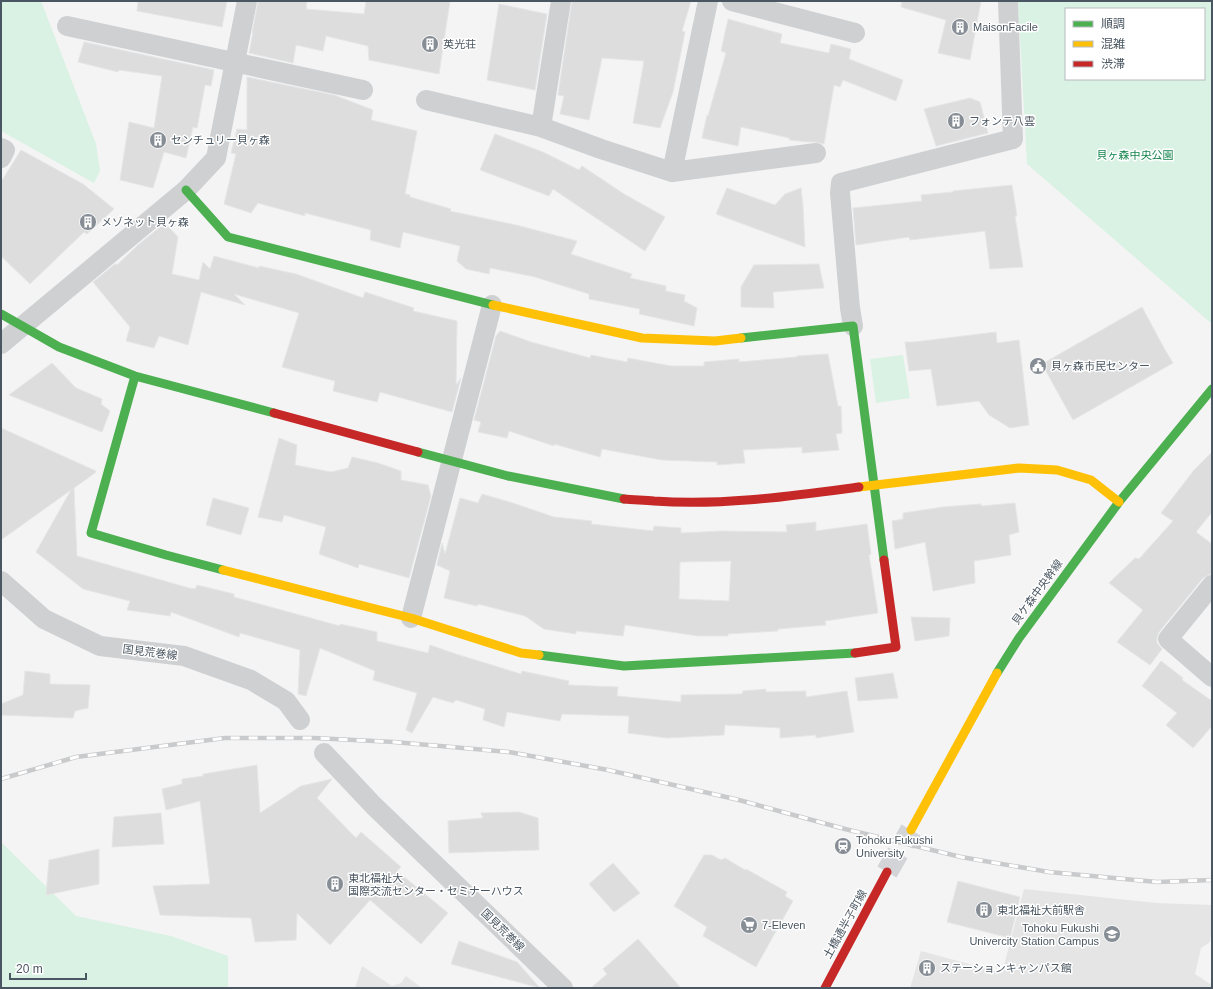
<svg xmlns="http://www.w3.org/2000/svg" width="1213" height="989" viewBox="0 0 1213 989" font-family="Helvetica,'Noto Sans JP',sans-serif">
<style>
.education{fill:#e6e5e6}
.green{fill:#d9f2e3;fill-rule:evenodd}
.building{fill:#ddddde;stroke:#e5e6e7;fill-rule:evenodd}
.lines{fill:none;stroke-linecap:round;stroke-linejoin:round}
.secondary-tunnel{stroke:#d2d4d7;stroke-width:22;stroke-dasharray:22 11;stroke-linecap:butt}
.street{stroke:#ced0d2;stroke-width:20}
.fast{stroke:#4caf50;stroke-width:9}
.slow{stroke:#ffc107;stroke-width:9}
.jam{stroke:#c62828;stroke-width:9}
.rail-casing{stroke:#c9cacc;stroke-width:4.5}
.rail{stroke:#fff;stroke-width:3;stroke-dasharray:9;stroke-linecap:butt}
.labels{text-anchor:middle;stroke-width:3;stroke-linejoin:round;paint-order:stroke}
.poi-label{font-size:11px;fill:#4a5661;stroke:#fff;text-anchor:start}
.park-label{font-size:11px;fill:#17864f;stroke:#fff}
.street-label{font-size:11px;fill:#4a5661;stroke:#fff}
</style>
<rect width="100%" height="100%" fill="#f4f4f4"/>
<!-- education -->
<path class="education" d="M 1024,889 L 1156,903 L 1212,905 L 1212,926 L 1210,942 L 1201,948 L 1195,974 L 1212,985 L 1212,988 L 910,988 L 921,951 L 1002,973 Z
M 362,966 L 392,986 L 401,983 L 406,976 L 422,988 L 355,988 Z"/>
<!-- green -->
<path class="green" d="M 1,1 L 41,1 L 96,144 L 100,171 L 94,183 L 1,131 Z
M 1018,1 L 1212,1 L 1212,324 L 1027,164 ZM 1066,9 L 1204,9 L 1204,79 L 1066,79 Z
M 903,355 L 910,398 L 876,403 L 870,359 Z
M 1,842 L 76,916 L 171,936 L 228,956 L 228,988 L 1,988 Z"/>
<!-- building -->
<path class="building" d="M 138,1 L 227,1 L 222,27 L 137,11 Z
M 258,1 L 307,1 L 306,9 L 364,14 L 366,1 L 450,1 L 439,74 L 369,60 L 368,46 L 326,36 L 323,51 L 296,45 L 293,63 L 249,53 L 253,33 L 252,33 Z
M 572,1 L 691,1 L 682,31 L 685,32 L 673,92 L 660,128 L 633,123 L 644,61 L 602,58 L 589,120 L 560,114 L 564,96 L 558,95 Z
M 902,1 L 981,1 L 970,60 L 938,53 L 946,20 L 901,7 Z
M 499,4 L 547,14 L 535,90 L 487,80 Z
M 728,19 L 782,34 L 780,43 L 829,53 L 831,44 L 851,49 L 849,59 L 903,80 L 896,101 L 843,80 L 840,87 L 834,85 L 824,144 L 815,142 L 808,142 L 790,140 L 789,138 L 741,127 L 738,146 L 702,138 L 707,115 L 708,116 L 726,53 L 721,51 Z
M 84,42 L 214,70 L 211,86 L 205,85 L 197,128 L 193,127 L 186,158 L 164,152 L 153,188 L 120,180 L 129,122 L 154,128 L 162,76 L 119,70 L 118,72 L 78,62 Z
M 247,77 L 334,95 L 373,110 L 371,120 L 417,131 L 405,194 L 410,195 L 410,197 L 451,209 L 450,211 L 516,225 L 577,241 L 571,254 L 632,274 L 630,278 L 666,286 L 666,291 L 685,295 L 684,301 L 697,308 L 694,326 L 639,314 L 640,309 L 589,299 L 589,294 L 535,277 L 490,268 L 489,274 L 466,269 L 457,261 L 460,246 L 403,232 L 400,248 L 370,240 L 371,230 L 305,213 L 305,216 L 258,203 L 251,213 L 224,204 L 236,154 L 231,153 L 237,129 L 247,130 Z
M 970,98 L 980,102 L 988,133 L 936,146 L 924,109 Z
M 495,134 L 543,152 L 579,170 L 582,166 L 624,194 L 665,217 L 645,251 L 553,189 L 549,196 L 480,170 Z
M 21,150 L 83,184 L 114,209 L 87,234 L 84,232 L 30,284 L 1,256 L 1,182 Z
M 1012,185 L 1017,216 L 1015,216 L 1023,267 L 990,269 L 985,231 L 910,240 L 909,237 L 856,245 L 853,208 L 922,201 L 921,195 L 953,192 L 953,191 Z
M 727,188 L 775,205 L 785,194 L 801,188 L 803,206 L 805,247 L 716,214 Z
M 165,223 L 178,237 L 172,274 L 199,280 L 203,262 L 210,269 L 214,256 L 259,268 L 259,266 L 296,274 L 363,298 L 365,292 L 414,308 L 413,311 L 457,321 L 456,385 L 461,378 L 452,412 L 380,392 L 377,402 L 333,391 L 335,381 L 282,367 L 299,313 L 234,294 L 245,305 L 201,292 L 188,345 L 159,336 L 154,348 L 126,341 L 130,327 L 93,282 L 115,264 L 117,265 L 138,245 Z
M 819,264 L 824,288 L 773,292 L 774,308 L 741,307 L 741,287 L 754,265 Z
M 1142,307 L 1164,348 L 1173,363 L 1073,420 L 1042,364 Z
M 500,331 L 531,342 L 590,358 L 591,355 L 627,362 L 628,358 L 671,366 L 704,366 L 704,362 L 739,359 L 739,362 L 796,357 L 797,356 L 828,354 L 838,406 L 841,406 L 842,433 L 836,434 L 839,450 L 802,453 L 802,447 L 743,450 L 745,463 L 717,465 L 717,462 L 662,460 L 602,449 L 600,457 L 554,444 L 554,446 L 509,431 L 507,438 L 478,432 L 481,422 L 474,420 L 496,336 Z
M 996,332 L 997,343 L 1019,340 L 1029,425 L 1010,428 L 989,415 L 979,401 L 937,406 L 931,369 L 909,371 L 905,342 L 914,342 Z
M 52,363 L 76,388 L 102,399 L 101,404 L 110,411 L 102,432 L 9,395 Z
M 1,428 L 96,471 L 95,473 L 74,488 L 77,556 L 189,588 L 195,589 L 197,585 L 234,594 L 234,597 L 340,626 L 340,624 L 377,632 L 377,641 L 428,653 L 430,645 L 456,654 L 521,674 L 522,671 L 569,681 L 568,685 L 618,687 L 617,696 L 681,702 L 681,695 L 742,694 L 743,691 L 766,689 L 766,692 L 806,691 L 806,697 L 847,691 L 854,732 L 816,738 L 816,735 L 780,738 L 780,728 L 725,725 L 724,735 L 667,738 L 628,733 L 629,716 L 562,714 L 560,721 L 507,712 L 504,727 L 483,720 L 485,709 L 456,700 L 453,703 L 433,697 L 412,733 L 406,730 L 417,693 L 373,680 L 375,671 L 320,648 L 306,696 L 298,694 L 300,650 L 240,633 L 239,637 L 171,612 L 170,616 L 127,610 L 130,601 L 83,589 L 36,552 L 71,490 L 1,540 Z
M 279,438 L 297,445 L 295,465 L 331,472 L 348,468 L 352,457 L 378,463 L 401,471 L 401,480 L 428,485 L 431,496 L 409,578 L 359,564 L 358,568 L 319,554 L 326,527 L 284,515 L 282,522 L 258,517 Z
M 1212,452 L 1212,512 L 1196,532 L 1212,544 L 1212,573 L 1203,578 L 1159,632 L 1157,637 L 1157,643 L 1162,649 L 1150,665 L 1117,642 L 1143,610 L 1109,583 L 1135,558 L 1139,559 L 1173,521 L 1161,513 L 1194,470 Z
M 482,494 L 513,503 L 554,517 L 592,521 L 591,524 L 653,531 L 654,526 L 681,528 L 681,533 L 722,531 L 787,532 L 786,525 L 816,522 L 816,531 L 867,524 L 871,554 L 869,555 L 878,613 L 825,621 L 826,625 L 778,629 L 778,631 L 728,634 L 728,636 L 698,636 L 625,625 L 623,636 L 576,631 L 576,634 L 544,629 L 525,616 L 478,604 L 477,606 L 444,598 L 450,571 L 437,565 L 442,543 L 445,554 L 460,498 L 478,503 ZM 731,561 L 729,601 L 679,599 L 680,562 Z
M 213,498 L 249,508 L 241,535 L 206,525 Z
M 1015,503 L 1019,532 L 1009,535 L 1011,555 L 974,561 L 975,583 L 933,591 L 925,542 L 895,549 L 892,521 L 903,519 L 903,513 L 943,507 L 981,504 L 981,506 Z
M 911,617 L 950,618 L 949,636 L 915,641 Z
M 1161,661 L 1183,678 L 1182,680 L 1212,701 L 1212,726 L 1193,748 L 1166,725 L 1177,713 L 1142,686 Z
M 25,671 L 50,674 L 50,684 L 90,685 L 88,708 L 75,711 L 73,718 L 1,715 L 1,704 L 23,695 Z
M 893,673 L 898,698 L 858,701 L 855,678 Z
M 257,765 L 260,813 L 301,786 L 332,779 L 317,798 L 356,838 L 361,832 L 401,867 L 397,871 L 448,913 L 421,944 L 370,900 L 330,945 L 297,913 L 296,940 L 255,942 L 251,918 L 160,915 L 153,886 L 210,884 L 200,801 L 166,810 L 162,789 L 182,784 L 182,779 L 203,776 L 203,774 Z
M 519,812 L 538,818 L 539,850 L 449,853 L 448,821 L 483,818 L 481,813 Z
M 161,813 L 164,844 L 112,847 L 114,817 Z
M 99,849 L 99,884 L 46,895 L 49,860 Z
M 704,855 L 712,855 L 721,860 L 725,858 L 745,870 L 746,869 L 787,892 L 785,896 L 793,901 L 756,967 L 703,936 L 707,927 L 674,906 Z
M 613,863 L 640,893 L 614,912 L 589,884 Z
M 958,881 L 1020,897 L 1010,938 L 947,922 Z
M 638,939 L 681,988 L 591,988 L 607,974 L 603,969 Z
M 459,941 L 517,962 L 540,988 L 451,964 Z"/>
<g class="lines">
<!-- secondary-tunnel -->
<path class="secondary-tunnel" d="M 887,872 L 911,830"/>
<!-- street -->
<path class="street" d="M 708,1 L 672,172 L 816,153
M 732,1 L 855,33
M 67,26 L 363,90
M 426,100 L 541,127 L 601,149 L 672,172
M 541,127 L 561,1
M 1,148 L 5,150 L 1,158
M 853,326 L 850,308 L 840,193 L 841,183 L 1013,139 L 1008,1
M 1,344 L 186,190 L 216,158 L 247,1
M 1,581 L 44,619 L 100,646 L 184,656 L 251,680 L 286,701 L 300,720
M 1212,585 L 1168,639 L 1212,677
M 411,618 L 492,305
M 324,753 L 374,806 L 563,988"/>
<!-- fast -->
<path class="fast" d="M 186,190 L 228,237 L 493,305
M 1,314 L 59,347 L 135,376 L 274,413
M 741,338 L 853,326 L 884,560
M 135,376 L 91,533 L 166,555 L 223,570
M 418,452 L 508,476 L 624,499
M 539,655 L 624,666 L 855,653
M 997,673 L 1019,638 L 1119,502 L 1212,389"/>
<!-- slow -->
<path class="slow" d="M 493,305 L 642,338 L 715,341 L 741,338
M 859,487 L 1019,468 L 1057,470 L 1091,480 L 1119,502
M 223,570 L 411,618 L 521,653 L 539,655
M 911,830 L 997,673"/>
<!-- jam -->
<path class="jam" d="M 274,413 L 418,452
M 624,499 C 634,500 644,500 654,501 C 723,506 791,496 859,487
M 855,653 L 896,647 L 884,560
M 825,988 L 887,872"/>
<!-- rail casing -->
<g class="rail-casing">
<path id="rail" d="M 1,779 L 76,757 L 225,738 L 314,738 L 394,742 L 509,752 L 608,770 L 739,800 L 845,829 L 961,857 L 1049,872 L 1157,882 L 1212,880"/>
</g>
<!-- rail -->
<use href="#rail" class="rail"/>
</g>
<!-- icons -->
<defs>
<g id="building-disc" transform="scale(0.9)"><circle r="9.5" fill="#868d94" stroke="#fff"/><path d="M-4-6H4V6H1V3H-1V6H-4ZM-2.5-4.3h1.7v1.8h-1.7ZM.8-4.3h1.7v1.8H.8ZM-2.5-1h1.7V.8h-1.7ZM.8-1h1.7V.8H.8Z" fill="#fff"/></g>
<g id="civic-disc" transform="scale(0.9)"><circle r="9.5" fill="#868d94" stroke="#fff"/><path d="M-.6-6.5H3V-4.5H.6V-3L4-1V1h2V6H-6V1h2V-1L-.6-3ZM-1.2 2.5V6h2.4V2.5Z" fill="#fff"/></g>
<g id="station-disc" transform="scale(0.9)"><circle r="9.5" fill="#868d94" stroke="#fff"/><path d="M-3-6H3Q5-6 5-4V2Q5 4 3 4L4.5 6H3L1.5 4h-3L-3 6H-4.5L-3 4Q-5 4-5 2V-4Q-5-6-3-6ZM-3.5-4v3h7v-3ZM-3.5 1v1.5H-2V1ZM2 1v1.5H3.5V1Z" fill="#fff"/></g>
<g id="supermarket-disc" transform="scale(0.9)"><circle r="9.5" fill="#868d94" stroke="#fff"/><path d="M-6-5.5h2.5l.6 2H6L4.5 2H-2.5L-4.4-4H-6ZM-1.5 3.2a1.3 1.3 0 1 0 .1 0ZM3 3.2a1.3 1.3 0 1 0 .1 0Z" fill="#fff"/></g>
<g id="university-disc" transform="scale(0.9)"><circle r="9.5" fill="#868d94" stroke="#fff"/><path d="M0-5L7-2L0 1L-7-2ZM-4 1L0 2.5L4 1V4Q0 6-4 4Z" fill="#fff"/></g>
</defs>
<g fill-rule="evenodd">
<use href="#building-disc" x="960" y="27"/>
<use href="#building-disc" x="430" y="44"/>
<use href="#building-disc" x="956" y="121"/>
<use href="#building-disc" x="158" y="140"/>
<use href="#building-disc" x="88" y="222"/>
<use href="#civic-disc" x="1038" y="366"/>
<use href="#station-disc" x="843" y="846"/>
<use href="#building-disc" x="335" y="884"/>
<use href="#building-disc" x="984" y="910"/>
<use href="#supermarket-disc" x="749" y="925"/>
<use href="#university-disc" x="1112" y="934"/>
<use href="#building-disc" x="927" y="968"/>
</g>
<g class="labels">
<!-- poi labels -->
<g class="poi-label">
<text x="973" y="31">MaisonFacile</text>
<text x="443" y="48">英光荘</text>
<text x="969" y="125">フォンテ八雲</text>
<text x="171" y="144">センチュリー貝ヶ森</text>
<text x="101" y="226">メゾネット貝ヶ森</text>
<text x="1051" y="370">貝ヶ森市民センター</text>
<text x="856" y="844">Tohoku Fukushi<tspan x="856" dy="13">University</tspan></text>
<text x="348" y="882">東北福祉大<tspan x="348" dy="13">国際交流センター・セミナーハウス</tspan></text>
<text x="997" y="914">東北福祉大前駅舎</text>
<text x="762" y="929">7-Eleven</text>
<text x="1099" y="932" text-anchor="end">Tohoku Fukushi<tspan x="1099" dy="13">Univercity Station Campus</tspan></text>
<text x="940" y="972">ステーションキャンパス館</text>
</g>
<!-- park labels -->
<g class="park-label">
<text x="1135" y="159">貝ヶ森中央公園</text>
</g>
<!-- street labels -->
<g class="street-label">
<text transform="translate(1037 592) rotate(-54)" y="4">貝ケ森中央幹線</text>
<text transform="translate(150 652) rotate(7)" y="4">国見荒巻線</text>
<text transform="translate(845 924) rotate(-61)" y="4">土橋通半子町線</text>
<text transform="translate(503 930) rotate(44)" y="4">国見荒巻線</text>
</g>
</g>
<!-- border -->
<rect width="1213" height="989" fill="none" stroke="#4a5661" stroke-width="4"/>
<!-- legend -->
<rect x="1065" y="8" width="140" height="72" fill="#ffffff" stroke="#b7bbc0"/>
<rect x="1073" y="21" width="20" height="6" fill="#4caf50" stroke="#b7bbc0"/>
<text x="1101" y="28" font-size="12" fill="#4a5661">順調</text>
<rect x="1073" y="41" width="20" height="6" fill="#ffc107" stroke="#b7bbc0"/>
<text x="1101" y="48" font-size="12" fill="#4a5661">混雑</text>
<rect x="1073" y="61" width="20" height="6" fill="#c62828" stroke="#b7bbc0"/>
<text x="1101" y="68" font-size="12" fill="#4a5661">渋滞</text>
<!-- scale -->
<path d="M10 973v6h76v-6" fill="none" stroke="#4a5661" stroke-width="2"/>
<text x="16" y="973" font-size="12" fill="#4a5661" stroke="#ffffff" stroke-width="3" paint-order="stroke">20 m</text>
</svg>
